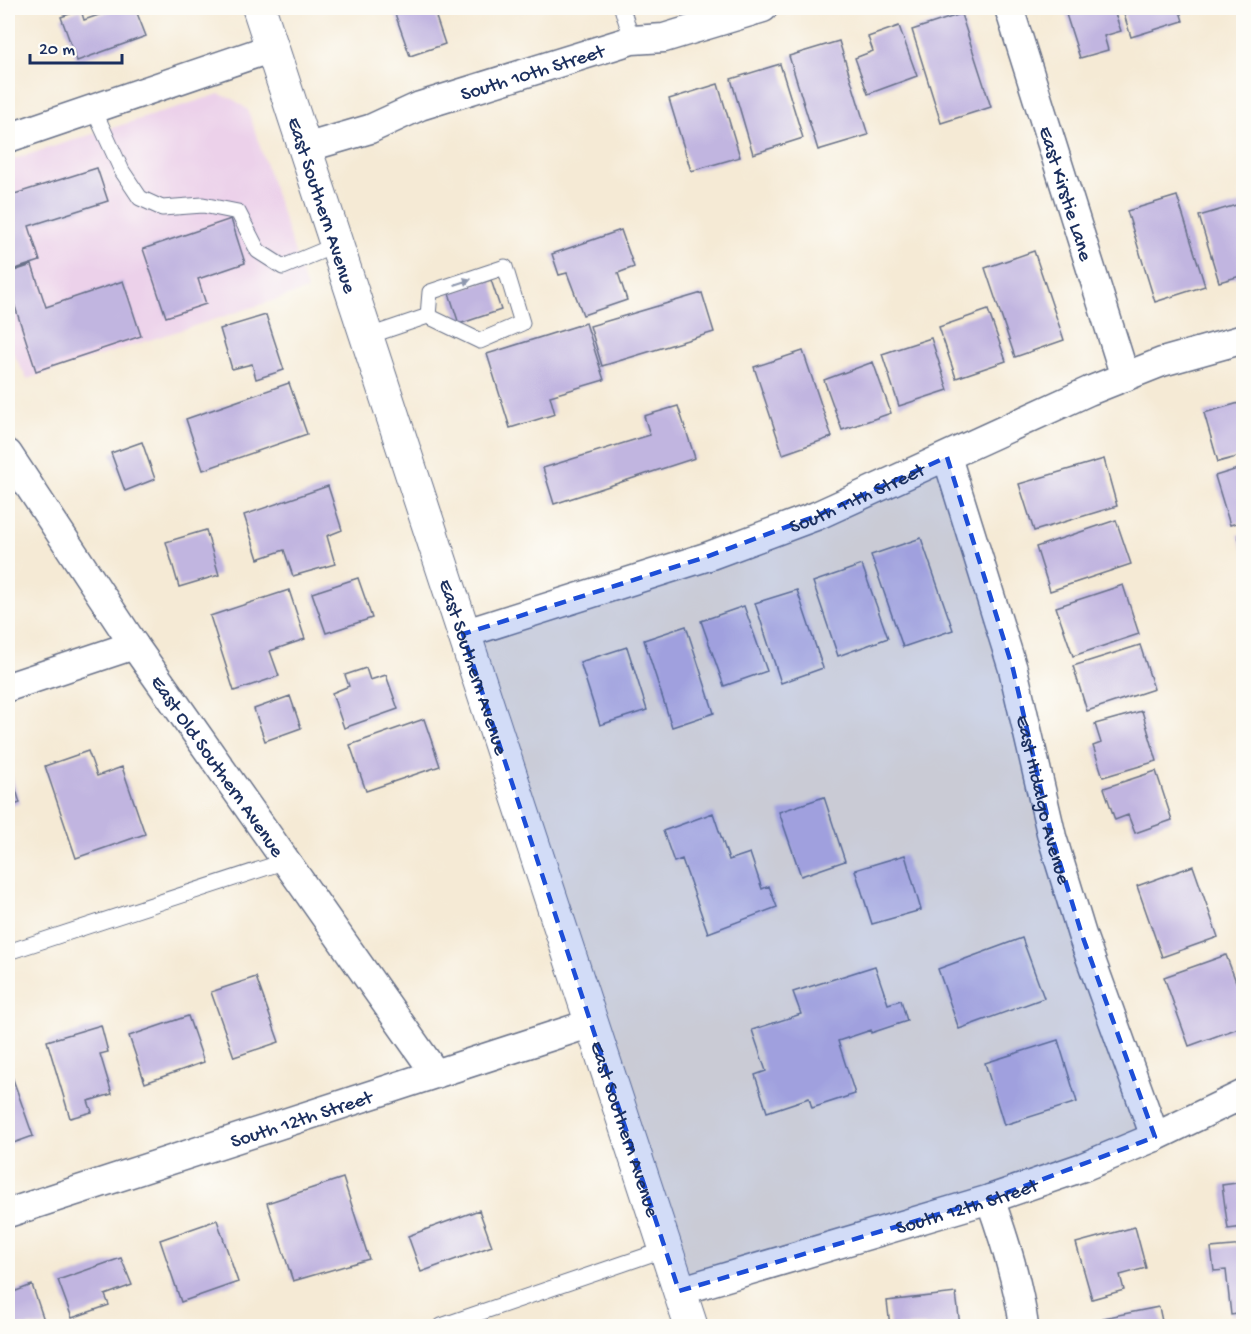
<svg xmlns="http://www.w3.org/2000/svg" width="1251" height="1334" viewBox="0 0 1251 1334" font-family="'Gochi Hand',sans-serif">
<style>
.built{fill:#ecd1ea}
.building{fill:#c1b5e0}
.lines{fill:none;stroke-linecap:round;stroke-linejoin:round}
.service-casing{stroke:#677088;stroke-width:17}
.minor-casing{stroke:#677088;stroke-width:31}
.secondary-casing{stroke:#677088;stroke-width:35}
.service{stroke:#fff;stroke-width:15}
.minor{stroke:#fff;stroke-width:28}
.secondary{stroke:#fff;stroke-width:33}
.oneway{fill:#8d97ae}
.marked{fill:#1d4ed8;fill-opacity:0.2;stroke:#1d4ed8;stroke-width:4.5;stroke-dasharray:12 8;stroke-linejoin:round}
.labels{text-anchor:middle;stroke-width:4.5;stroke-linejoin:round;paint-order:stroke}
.street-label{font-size:20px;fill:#1b2f5e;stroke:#fdfcf7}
</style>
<rect width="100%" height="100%" fill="#fdfcf7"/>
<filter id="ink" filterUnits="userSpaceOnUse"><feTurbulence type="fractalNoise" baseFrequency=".0167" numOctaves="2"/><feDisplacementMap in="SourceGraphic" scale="12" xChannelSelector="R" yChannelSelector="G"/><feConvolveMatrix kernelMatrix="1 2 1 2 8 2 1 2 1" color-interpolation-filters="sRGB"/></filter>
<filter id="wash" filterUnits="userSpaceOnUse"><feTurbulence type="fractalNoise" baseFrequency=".008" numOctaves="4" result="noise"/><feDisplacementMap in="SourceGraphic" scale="24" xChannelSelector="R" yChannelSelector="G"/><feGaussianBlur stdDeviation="1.35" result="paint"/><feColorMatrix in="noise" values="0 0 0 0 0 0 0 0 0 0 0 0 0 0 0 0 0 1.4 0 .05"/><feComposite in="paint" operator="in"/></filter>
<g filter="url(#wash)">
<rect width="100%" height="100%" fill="#f5ead5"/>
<!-- built -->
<path class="built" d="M 219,94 L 233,99 L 248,110 L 307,290 L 27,379 L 8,343 L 8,161 Z"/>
<g id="blocks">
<!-- building -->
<path class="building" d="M 119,8 L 135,8 L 146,36 L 77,61 L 61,17 L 81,10 L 84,20 Z
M 393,8 L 433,8 L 445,44 L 410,56 Z
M 1064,8 L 1113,8 L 1121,31 L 1104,36 L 1108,50 L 1080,58 Z
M 1122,8 L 1179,8 L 1183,21 L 1131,37 Z
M 961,14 L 991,107 L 941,123 L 912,30 Z
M 899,26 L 917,76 L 868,94 L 855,58 L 873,51 L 868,37 Z
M 839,41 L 868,135 L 818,150 L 789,56 Z
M 780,64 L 803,138 L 753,154 L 731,79 Z
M 718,84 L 740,157 L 691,171 L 669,99 Z
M 97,168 L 108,201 L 29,226 L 40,261 L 12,270 L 8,257 L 8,196 Z
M 1177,196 L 1205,286 L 1155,302 L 1127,211 Z
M 1243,203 L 1244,275 L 1219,282 L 1199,216 Z
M 231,219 L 245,263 L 198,279 L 206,304 L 166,317 L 143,249 Z
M 621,230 L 634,267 L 618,273 L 627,300 L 583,315 L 567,273 L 559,275 L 552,254 Z
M 1034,251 L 1064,340 L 1015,357 L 985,268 Z
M 32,265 L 46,307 L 123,281 L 141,336 L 36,371 L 8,285 L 8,273 Z
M 491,280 L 501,310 L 459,324 L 449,293 Z
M 702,293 L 714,332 L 602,366 L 590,326 Z
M 988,310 L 1006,361 L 956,378 L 939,327 Z
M 266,315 L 284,370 L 256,379 L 252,364 L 232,369 L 220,329 Z
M 586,323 L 604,380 L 550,396 L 555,414 L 510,428 L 487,354 Z
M 931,338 L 948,390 L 899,406 L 882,354 Z
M 803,351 L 832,437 L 783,454 L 754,367 Z
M 873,362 L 891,413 L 842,430 L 824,380 Z
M 289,383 L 307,434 L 203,470 L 186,419 Z
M 1239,403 L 1244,419 L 1244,455 L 1218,462 L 1204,413 Z
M 678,406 L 695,458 L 554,504 L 543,468 L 650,435 L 644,416 Z
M 142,442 L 155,479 L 125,491 L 111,453 Z
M 1104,459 L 1117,506 L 1034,531 L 1019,484 Z
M 1244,467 L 1244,521 L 1230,525 L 1215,476 Z
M 328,486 L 342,530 L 327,536 L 335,564 L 293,576 L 284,550 L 258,559 L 244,515 Z
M 1116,520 L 1131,564 L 1050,591 L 1036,547 Z
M 206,530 L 219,575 L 179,587 L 166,542 Z
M 1244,533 L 1244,550 L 1243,550 L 1238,535 Z
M 921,538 L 953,630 L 903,647 L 871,555 Z
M 862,565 L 888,638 L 838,656 L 813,582 Z
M 358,578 L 372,618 L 326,633 L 312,593 Z
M 1123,585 L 1139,634 L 1073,656 L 1056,607 Z
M 289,590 L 305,639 L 270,651 L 279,676 L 234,691 L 210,616 Z
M 797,590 L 823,668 L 781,683 L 755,603 Z
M 8,606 L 12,620 L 8,621 Z
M 744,606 L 767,671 L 724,686 L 701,621 Z
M 686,626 L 714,713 L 672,727 L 644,640 Z
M 1140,645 L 1154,689 L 1087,711 L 1073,666 Z
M 627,647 L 647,710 L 600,725 L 580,662 Z
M 366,668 L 370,680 L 386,675 L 398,709 L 344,728 L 332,693 L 349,686 L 345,675 Z
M 290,696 L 301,728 L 265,741 L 254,709 Z
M 1142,711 L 1157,761 L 1103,777 L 1093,746 L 1101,743 L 1095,724 Z
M 424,719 L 440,766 L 366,791 L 350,745 Z
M 88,751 L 97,776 L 122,767 L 145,834 L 76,858 L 45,766 Z
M 8,764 L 20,803 L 8,807 Z
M 1156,771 L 1172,820 L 1135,833 L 1128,815 L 1115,820 L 1104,788 Z
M 824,797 L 845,861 L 801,876 L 779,812 Z
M 713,813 L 729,860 L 750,853 L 762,889 L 769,886 L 777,907 L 708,933 L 682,859 L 674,862 L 663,831 Z
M 905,855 L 921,910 L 872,924 L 855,870 Z
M 1193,866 L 1218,937 L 1162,957 L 1137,886 Z
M 1022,938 L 1044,998 L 959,1029 L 938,969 Z
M 1226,955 L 1244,1003 L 1244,1026 L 1189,1046 L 1164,977 Z
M 875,966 L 888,1004 L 901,1000 L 907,1021 L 871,1033 L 871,1030 L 838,1041 L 855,1094 L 812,1108 L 809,1098 L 767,1112 L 755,1075 L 766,1071 L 752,1030 L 801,1014 L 793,992 Z
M 256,977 L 279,1042 L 234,1057 L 211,992 Z
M 188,1016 L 204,1062 L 145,1083 L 129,1036 Z
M 101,1025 L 108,1052 L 100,1054 L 112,1094 L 88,1101 L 92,1112 L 70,1118 L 47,1041 Z
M 1058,1040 L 1077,1102 L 1004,1125 L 985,1063 Z
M 8,1065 L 33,1136 L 8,1145 Z
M 343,1178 L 369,1259 L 293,1281 L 267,1203 Z
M 1244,1182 L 1244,1227 L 1228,1229 L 1222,1185 Z
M 479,1210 L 492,1246 L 421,1272 L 408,1236 Z
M 217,1220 L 238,1282 L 181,1302 L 160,1240 Z
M 1135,1227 L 1146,1268 L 1120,1275 L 1124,1290 L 1092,1299 L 1076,1243 Z
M 1244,1245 L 1244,1313 L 1231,1315 L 1226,1270 L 1214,1271 L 1211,1248 Z
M 121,1258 L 132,1285 L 105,1295 L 109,1305 L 72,1318 L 58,1280 Z
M 32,1285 L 46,1326 L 8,1326 L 8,1294 Z
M 956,1293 L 960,1326 L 890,1326 L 887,1301 Z
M 1159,1307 L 1163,1326 L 1104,1326 L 1103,1318 Z"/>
</g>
</g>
<g filter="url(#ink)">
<use href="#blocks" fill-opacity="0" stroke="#677088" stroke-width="1.5"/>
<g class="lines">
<!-- service casing -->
<g class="service-casing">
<path id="service" d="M 622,8 L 632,40
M 93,108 L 122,171 L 140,198 L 162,208 L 203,205 L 238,212 L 258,251 L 283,267 L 336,245
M 366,337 L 428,316 L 480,341 L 522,323 L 505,267 L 430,292 L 428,316
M 8,952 L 286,861
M 441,1326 L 666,1249"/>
</g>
<!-- minor casing -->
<g class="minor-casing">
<g id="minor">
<path id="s1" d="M 1009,8 L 1125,377"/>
<path d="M 8,138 L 272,48"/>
<path id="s2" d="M 305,148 L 370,129 L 420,106 L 632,40 L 664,38 L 763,8"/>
<path id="s3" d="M 8,454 L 134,645 L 435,1073"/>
<path id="s4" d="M 947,457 L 1013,669 L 1052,837 L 1082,935 L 1155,1137"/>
<path id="s5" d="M 463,634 L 706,557 L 816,516 L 1089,391 L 1162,362 L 1244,339"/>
<path d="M 8,687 L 134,645"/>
<path d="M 990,1199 C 1005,1241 1018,1282 1024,1326"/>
<path id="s6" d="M 8,1213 L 592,1023"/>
<path id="s7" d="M 679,1291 L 990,1199 L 1083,1167 L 1155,1137 L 1244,1094"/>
</g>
</g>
<!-- secondary casing -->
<g class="secondary-casing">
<g id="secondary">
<path id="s8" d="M 259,8 L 691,1326"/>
</g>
</g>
<!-- service -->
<use href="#service" class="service"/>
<!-- minor -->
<use href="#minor" class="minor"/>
<!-- secondary -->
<use href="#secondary" class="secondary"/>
</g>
<!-- one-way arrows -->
<defs><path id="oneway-solid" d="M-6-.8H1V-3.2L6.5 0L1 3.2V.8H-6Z" transform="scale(1.5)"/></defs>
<use class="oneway" href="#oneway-solid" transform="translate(463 282) rotate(-19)"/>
</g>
<!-- marked area -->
<path class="marked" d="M 947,457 L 1013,669 L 1052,837 L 1082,935 L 1155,1137 L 990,1199 L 679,1291 L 463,634 L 706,557 L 816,516 Z"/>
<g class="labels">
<!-- street labels -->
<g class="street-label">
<text dy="7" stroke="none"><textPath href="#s2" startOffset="240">South 10th Street</textPath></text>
<text dy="7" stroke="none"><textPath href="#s1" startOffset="194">East Kirstie Lane</textPath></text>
<text dy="7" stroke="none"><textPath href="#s8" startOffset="207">East Southern Avenue</textPath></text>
<text dy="7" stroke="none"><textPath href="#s5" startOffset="417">South 11th Street</textPath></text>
<text dy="7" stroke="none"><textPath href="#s8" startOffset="693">East Southern Avenue</textPath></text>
<text dy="7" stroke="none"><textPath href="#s3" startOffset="376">East Old Southern Avenue</textPath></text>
<text dy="7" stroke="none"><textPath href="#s4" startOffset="356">East Hidalgo Avenue</textPath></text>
<text dy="7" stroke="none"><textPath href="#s6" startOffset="308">South 12th Street</textPath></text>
<text dy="7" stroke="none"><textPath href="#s8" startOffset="1179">East Southern Avenue</textPath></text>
<text dy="7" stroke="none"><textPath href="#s7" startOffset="300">South 12th Street</textPath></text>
</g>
</g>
<!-- margin -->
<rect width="1251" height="1334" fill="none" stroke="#fdfcf7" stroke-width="30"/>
<!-- scale -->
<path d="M30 54v9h92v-9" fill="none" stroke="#1b2f5e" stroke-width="3"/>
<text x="39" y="54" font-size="18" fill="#1b2f5e" stroke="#fdfcf7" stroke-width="4.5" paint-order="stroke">20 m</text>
</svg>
